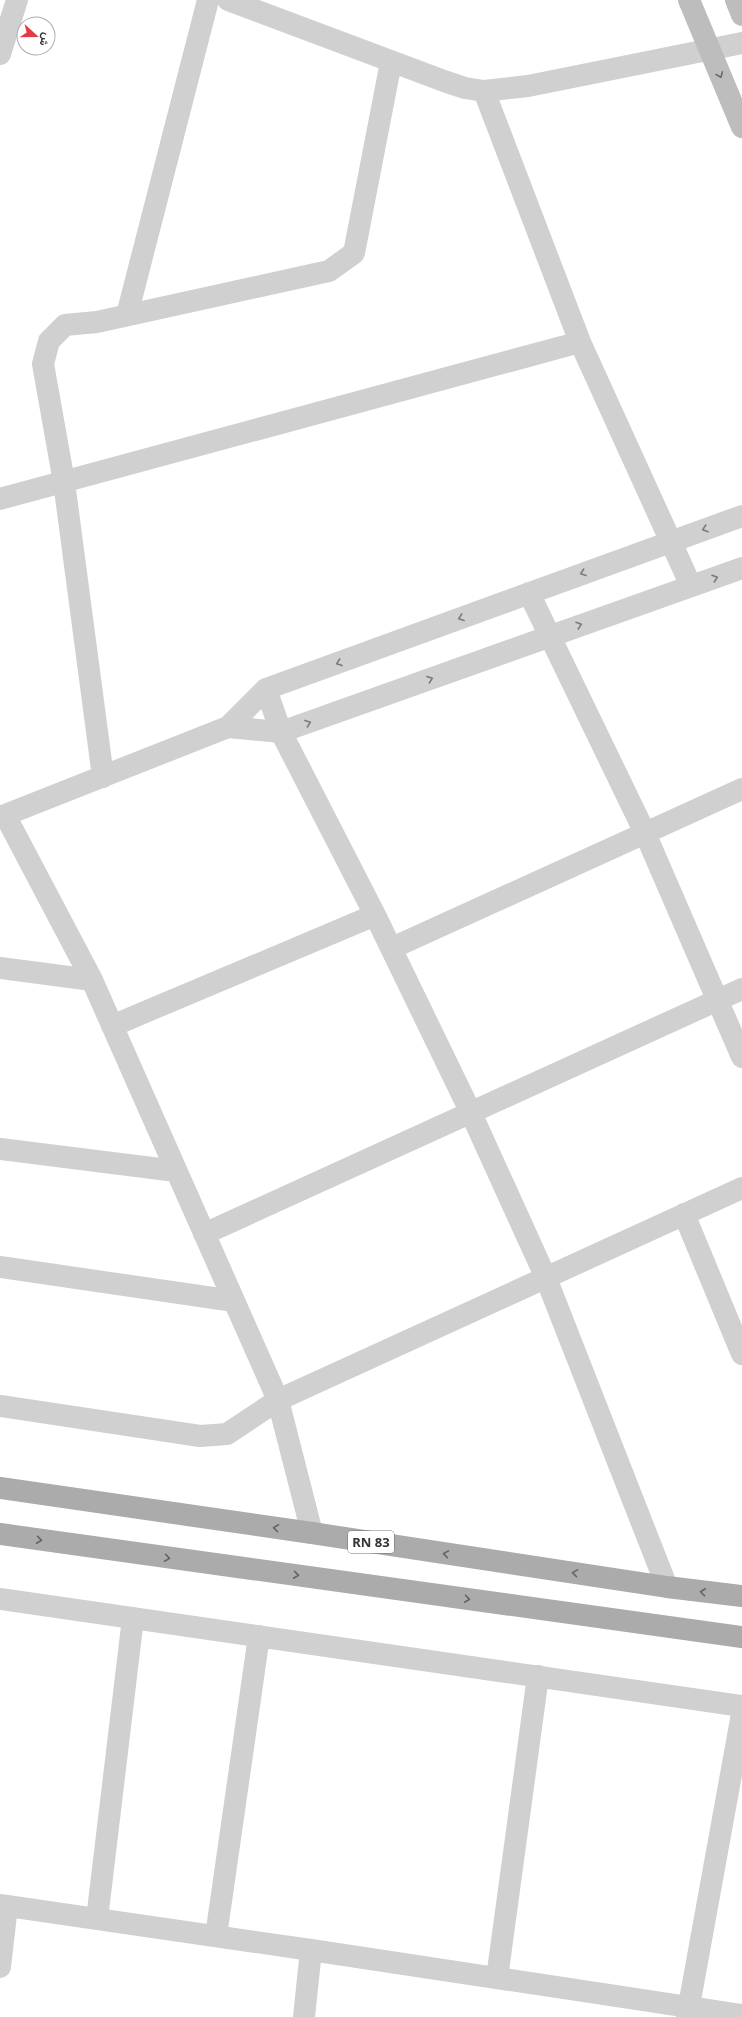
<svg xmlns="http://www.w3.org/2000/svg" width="742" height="2017" viewBox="0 0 742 2017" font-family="'Noto Sans',Vazirmatn,sans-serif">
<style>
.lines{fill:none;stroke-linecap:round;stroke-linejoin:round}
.street{stroke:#d0d0d0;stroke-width:22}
.secondary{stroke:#bdbdbd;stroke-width:22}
.primary{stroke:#ababab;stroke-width:22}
.oneway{stroke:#6a6a6a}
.oneway2{stroke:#7a7a7a}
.oneway3{stroke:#636363}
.labels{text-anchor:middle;stroke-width:4;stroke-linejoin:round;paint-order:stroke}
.shield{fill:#fff;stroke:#707070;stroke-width:1}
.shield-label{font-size:13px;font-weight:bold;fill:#333}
</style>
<rect width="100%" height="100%" fill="#fff"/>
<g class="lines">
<!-- street -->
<path class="street" d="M 228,0 L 444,81 L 465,88 L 484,91 L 528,86 L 742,43
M 0,54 L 17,0
M 484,91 L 580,342 L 691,586
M 127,315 L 208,0
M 0,499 L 580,342
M 529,593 L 645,833 L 742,1057
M 266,689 L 281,732 L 375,915 L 471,1113 L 546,1278 L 667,1587
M 228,727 L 281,732 L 742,568
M 103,777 L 64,482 L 43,364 L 49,341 L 65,325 L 97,322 L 329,271 L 354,253 L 391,62
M 5,815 L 92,980 L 278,1400 L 312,1533
M 0,817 L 228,727 L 266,689 L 742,516
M 392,948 L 742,789
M 0,968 L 92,980
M 112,1026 L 375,915
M 0,1149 L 176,1171
M 684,1214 L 742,1354
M 204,1234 L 742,989
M 0,1267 L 234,1301
M 0,1406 L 200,1436 L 227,1434 L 278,1400 L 742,1188
M 0,1599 L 742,1706
M 0,1905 L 311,1950 L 742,2015
M 97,1919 L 133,1618
M 216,1936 L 259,1636
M 0,1967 L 7,1906
M 497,1978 L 538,1676
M 304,2017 L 311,1950
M 687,2017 L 742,1714"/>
<!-- secondary -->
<path class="secondary" d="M 689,0 L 742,127
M 736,0 L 742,15"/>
<!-- primary -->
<path class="primary" d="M 0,1488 L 312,1533 L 667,1587 L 742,1596
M 0,1534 L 742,1637"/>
</g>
<!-- one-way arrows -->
<defs><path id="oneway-chevron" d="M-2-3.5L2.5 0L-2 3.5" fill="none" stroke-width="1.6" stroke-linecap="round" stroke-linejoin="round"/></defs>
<use class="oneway" href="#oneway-chevron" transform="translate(720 75) rotate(67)"/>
<g class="oneway2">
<use href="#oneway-chevron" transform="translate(705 529) rotate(161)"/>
<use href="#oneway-chevron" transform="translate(583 573) rotate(160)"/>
<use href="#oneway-chevron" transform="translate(715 578) rotate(-19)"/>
<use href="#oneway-chevron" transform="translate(461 618) rotate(160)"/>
<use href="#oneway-chevron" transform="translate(579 625) rotate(-19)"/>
<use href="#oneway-chevron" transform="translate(339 663) rotate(160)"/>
<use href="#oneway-chevron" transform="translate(430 679) rotate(-20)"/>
<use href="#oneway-chevron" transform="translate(308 723) rotate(-20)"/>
</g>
<g class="oneway3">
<use href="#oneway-chevron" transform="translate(276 1528) rotate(-172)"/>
<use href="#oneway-chevron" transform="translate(39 1540) rotate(8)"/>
<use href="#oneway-chevron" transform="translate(446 1554) rotate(-171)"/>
<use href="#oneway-chevron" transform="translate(167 1558) rotate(8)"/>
<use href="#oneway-chevron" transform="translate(575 1573) rotate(-171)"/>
<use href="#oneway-chevron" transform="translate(296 1575) rotate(8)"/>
<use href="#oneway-chevron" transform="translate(703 1592) rotate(-173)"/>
<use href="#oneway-chevron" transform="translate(467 1599) rotate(8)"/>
</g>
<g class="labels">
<!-- shield labels -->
<rect class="shield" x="348" y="1531" width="46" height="22" rx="3"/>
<g class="shield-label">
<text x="371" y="1547">RN 83</text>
</g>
</g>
<!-- north arrow -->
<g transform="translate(36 36) rotate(111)"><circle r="19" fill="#ffffff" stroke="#adadad"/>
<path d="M0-3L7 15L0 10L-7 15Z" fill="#e63946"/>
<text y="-6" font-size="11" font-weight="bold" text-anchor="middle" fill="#333333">ش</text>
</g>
</svg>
